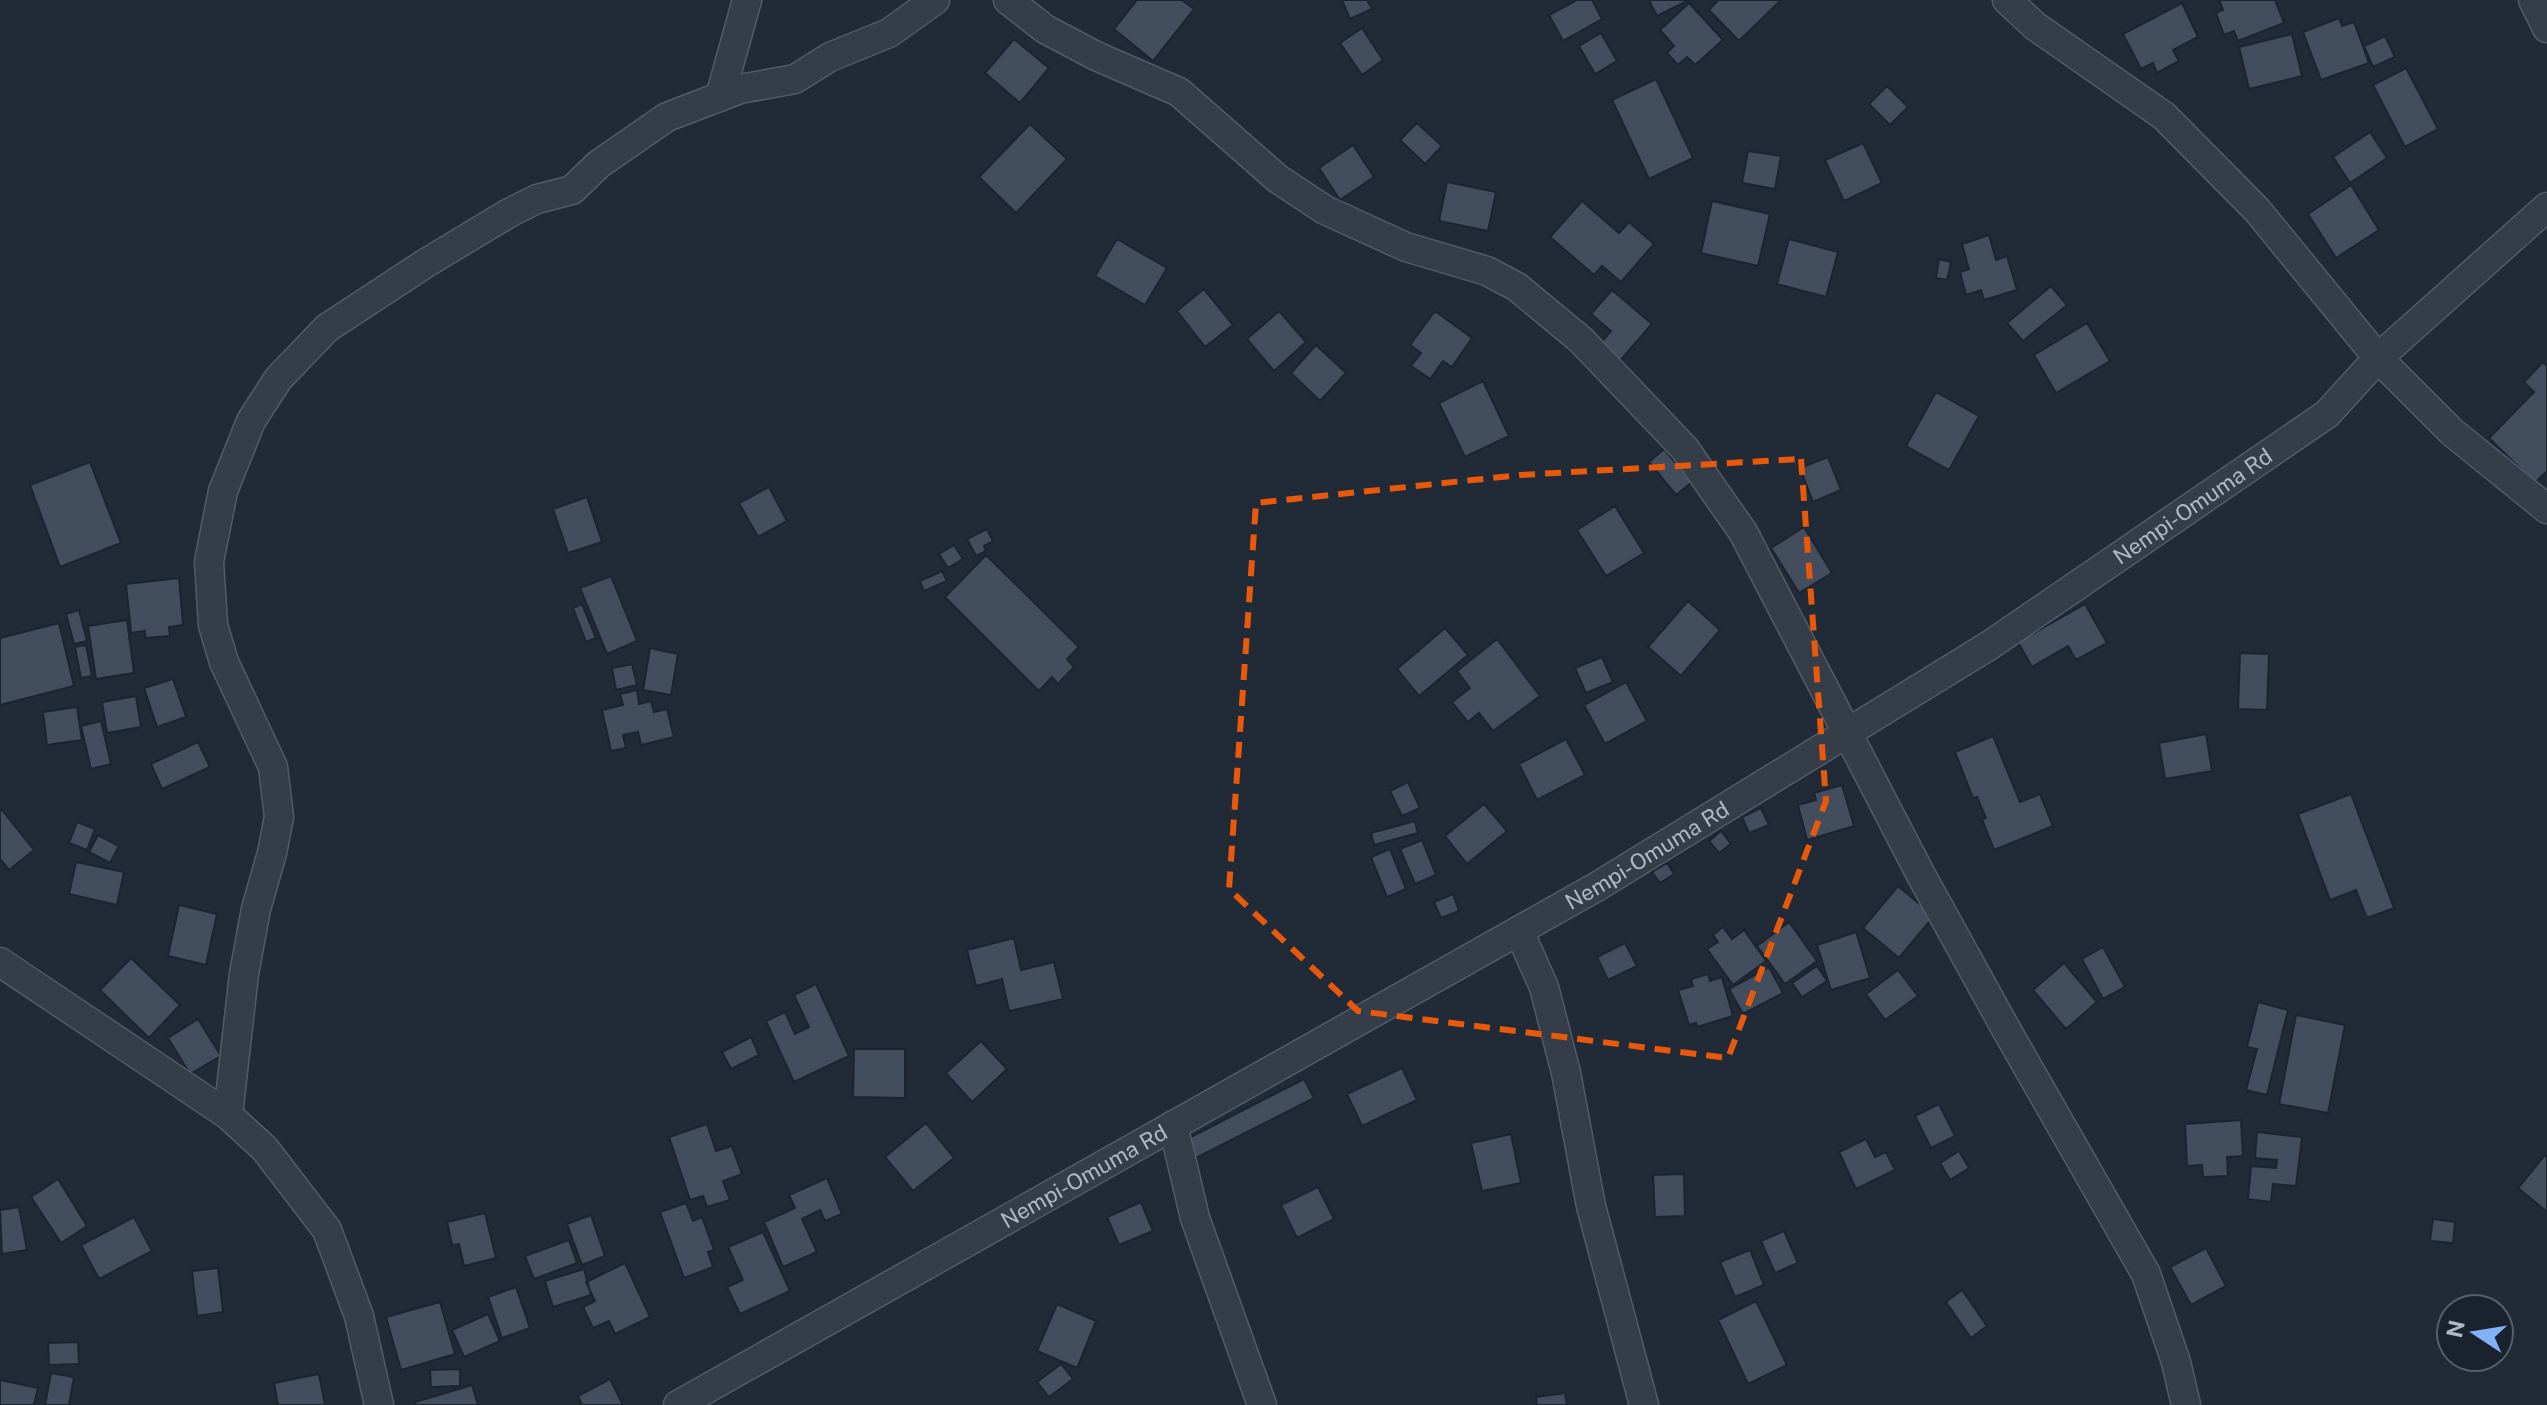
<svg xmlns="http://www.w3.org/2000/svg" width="2547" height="1405" viewBox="0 0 2547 1405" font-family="'Public Sans',sans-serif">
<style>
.building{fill:#424e5d;stroke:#1c242f;stroke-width:2}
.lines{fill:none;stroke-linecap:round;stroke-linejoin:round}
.minor-casing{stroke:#525b66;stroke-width:31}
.minor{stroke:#353d49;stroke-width:28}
.marked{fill:none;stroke:#e8590c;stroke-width:6;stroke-dasharray:16 10;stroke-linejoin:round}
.labels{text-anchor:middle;stroke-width:6;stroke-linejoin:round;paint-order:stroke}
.street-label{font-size:22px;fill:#afb8c5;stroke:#1a222d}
</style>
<rect width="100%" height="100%" fill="#212b38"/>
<!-- building -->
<path class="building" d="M 1137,0 L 1182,0 L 1194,9 L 1153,61 L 1114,29 Z
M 1342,0 L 1367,0 L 1372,9 L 1350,19 Z
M 1577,0 L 1592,0 L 1602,19 L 1563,41 L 1549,15 Z
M 1649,0 L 1689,0 L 1657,16 Z
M 1718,0 L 1781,0 L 1739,41 L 1709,10 Z
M 2219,0 L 2275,0 L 2284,23 L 2238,41 L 2234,31 L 2224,35 L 2216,13 L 2223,10 Z
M 1689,3 L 1723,40 L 1695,65 L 1687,57 L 1678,65 L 1667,53 L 1674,46 L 1660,30 Z
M 2182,3 L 2198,37 L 2173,50 L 2179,61 L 2157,73 L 2153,63 L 2141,69 L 2123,34 Z
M 2339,18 L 2342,26 L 2354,22 L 2369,63 L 2321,80 L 2303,32 Z
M 1362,28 L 1383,60 L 1362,75 L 1340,43 Z
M 1601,33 L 1617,61 L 1595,74 L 1579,46 Z
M 2292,34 L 2302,76 L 2249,89 L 2239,47 Z
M 2385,36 L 2395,57 L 2373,67 L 2364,46 Z
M 1014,39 L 1049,68 L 1020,103 L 985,73 Z
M 2406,68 L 2438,129 L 2405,147 L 2373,85 Z
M 1656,79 L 1693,158 L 1649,179 L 1612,100 Z
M 1887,86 L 1908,107 L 1890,125 L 1869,104 Z
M 1417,123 L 1442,146 L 1425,164 L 1400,140 Z
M 1030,124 L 1067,159 L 1016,213 L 979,177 Z
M 2370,132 L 2387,158 L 2350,183 L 2333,157 Z
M 1863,143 L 1882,183 L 1844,201 L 1825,160 Z
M 1353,145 L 1374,177 L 1340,200 L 1319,168 Z
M 1748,151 L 1781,156 L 1775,189 L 1742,183 Z
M 1447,182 L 1496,192 L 1488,231 L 1439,221 Z
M 2351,185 L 2379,230 L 2336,258 L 2308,214 Z
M 1582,201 L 1619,233 L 1629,222 L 1654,244 L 1621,282 L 1602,266 L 1594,275 L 1550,237 Z
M 1712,201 L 1770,214 L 1758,266 L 1701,253 Z
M 1989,235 L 1996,260 L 2007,256 L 2017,290 L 1984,300 L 1981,290 L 1966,295 L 1960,272 L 1969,269 L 1962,244 Z
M 1117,239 L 1167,268 L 1145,305 L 1095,276 Z
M 1789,239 L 1838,252 L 1826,297 L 1777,284 Z
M 1939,259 L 1951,262 L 1947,280 L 1936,278 Z
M 2051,286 L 2067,305 L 2023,341 L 2007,323 Z
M 1204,289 L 1233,325 L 1205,347 L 1177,311 Z
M 1612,290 L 1652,324 L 1619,362 L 1600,344 L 1611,331 L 1591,314 Z
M 1279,311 L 1306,342 L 1274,371 L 1247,339 Z
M 1435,311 L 1472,338 L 1452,367 L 1443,361 L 1430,379 L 1411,366 L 1421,353 L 1410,345 Z
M 2087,323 L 2110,361 L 2056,393 L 2034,355 Z
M 1316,345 L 1346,373 L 1320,401 L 1291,373 Z
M 2543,362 L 2547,366 L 2547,471 L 2535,483 L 2489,438 L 2534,392 L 2524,382 Z
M 1483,381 L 1509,436 L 1465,457 L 1439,403 Z
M 1936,392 L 1979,416 L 1949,470 L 1906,446 Z
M 1664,449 L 1692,482 L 1676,495 L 1649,462 Z
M 1828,457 L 1841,490 L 1813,502 L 1800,468 Z
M 90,462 L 121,543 L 60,567 L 30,485 Z
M 769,487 L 787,521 L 758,537 L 739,503 Z
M 587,497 L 602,542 L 568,553 L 553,509 Z
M 1615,506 L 1644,553 L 1606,576 L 1577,530 Z
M 1804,527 L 1832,573 L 1799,593 L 1771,548 Z
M 987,529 L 993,541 L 984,546 L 986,551 L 976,556 L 967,539 Z
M 954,545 L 963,559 L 948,568 L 939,554 Z
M 986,555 L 1079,647 L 1067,659 L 1074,667 L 1058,684 L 1052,677 L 1039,691 L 945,597 Z
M 942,571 L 947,581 L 924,591 L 920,581 Z
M 611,576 L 637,641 L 607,654 L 580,588 Z
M 179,578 L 183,625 L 169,627 L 170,636 L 145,638 L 145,631 L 131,633 L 126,584 Z
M 1688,601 L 1720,630 L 1681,676 L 1648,647 Z
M 582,604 L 596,638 L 586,642 L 573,608 Z
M 2085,604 L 2107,643 L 2076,660 L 2068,646 L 2032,667 L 2018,642 Z
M 79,610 L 87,641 L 74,644 L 66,614 Z
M 127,620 L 134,673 L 96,679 L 88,626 Z
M 59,623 L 74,686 L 0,705 L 0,638 Z
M 1445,628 L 1468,655 L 1419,696 L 1397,669 Z
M 1497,639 L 1540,696 L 1493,731 L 1479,713 L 1468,722 L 1452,702 L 1470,688 L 1457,671 Z
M 86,645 L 92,676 L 81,678 L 75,647 Z
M 650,648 L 678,654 L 671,695 L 643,690 Z
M 2240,653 L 2269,654 L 2267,710 L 2238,709 Z
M 1602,657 L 1613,682 L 1586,693 L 1575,668 Z
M 632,664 L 637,685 L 616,690 L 612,668 Z
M 173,679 L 186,717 L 157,727 L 144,688 Z
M 1626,682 L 1647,721 L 1605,744 L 1584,705 Z
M 637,690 L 639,704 L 651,701 L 654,712 L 667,709 L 674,737 L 641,745 L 638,732 L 623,735 L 626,748 L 611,751 L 602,710 L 623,705 L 620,694 Z
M 136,696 L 141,727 L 107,733 L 102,702 Z
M 77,707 L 82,740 L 47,745 L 43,712 Z
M 101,721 L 111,764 L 91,769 L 81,726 Z
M 2206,734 L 2212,771 L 2165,779 L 2159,743 Z
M 1993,736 L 2020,802 L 2040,794 L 2053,826 L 1994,850 L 1982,819 L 1986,818 L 1977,797 L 1973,798 L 1955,752 Z
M 1566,739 L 1585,775 L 1537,800 L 1519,764 Z
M 198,742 L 210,767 L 162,789 L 151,764 Z
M 1408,782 L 1420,808 L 1402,816 L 1390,791 Z
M 1842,785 L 1854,826 L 1807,840 L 1798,805 L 1816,800 L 1814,793 Z
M 2351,794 L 2394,908 L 2367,918 L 2356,890 L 2330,900 L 2298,814 Z
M 1484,804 L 1507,831 L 1467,864 L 1445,836 Z
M 1761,808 L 1769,825 L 1749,833 L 1742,817 Z
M 2,810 L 34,850 L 9,870 L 0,859 L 0,811 Z
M 1415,821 L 1418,833 L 1374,845 L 1371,833 Z
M 77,822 L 95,829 L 87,850 L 69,843 Z
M 1721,831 L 1731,844 L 1719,853 L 1709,841 Z
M 98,835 L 119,846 L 110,863 L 89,852 Z
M 1422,840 L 1436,875 L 1415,884 L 1400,849 Z
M 1390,849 L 1406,889 L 1387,897 L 1371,857 Z
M 76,862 L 124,872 L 117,905 L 69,894 Z
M 1667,863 L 1674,874 L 1660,883 L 1652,872 Z
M 1898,886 L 1934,916 L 1899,958 L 1863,928 Z
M 1453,894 L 1459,911 L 1441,918 L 1434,902 Z
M 179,905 L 217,914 L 206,965 L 168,956 Z
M 1789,922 L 1817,961 L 1785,984 L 1757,946 Z
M 1723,927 L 1732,939 L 1744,930 L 1766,961 L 1733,985 L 1707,949 L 1718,942 L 1713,935 Z
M 1856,932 L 1870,978 L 1831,990 L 1817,945 Z
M 1014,938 L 1021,970 L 1054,962 L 1063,999 L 1009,1011 L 1002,979 L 976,986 L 967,950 Z
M 1625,943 L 1637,966 L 1608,980 L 1597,957 Z
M 2103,947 L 2125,987 L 2103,999 L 2082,959 Z
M 131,958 L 180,1005 L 149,1038 L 100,990 Z
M 2064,963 L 2097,1002 L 2066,1029 L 2033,990 Z
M 1817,966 L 1827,981 L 1802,997 L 1792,983 Z
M 1769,967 L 1783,993 L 1743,1014 L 1729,989 Z
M 1898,970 L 1918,996 L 1885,1020 L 1866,994 Z
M 1708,974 L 1710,981 L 1722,977 L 1733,1016 L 1697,1027 L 1696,1023 L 1689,1025 L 1678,990 L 1693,986 L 1691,979 Z
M 816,984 L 849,1056 L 794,1082 L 766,1021 L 785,1012 L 795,1034 L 809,1027 L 794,995 Z
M 2258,1002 L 2288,1010 L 2267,1095 L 2246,1090 L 2257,1049 L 2247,1047 Z
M 2296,1015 L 2345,1025 L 2328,1113 L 2279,1104 Z
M 198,1019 L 221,1056 L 190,1074 L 168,1038 Z
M 751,1037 L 759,1055 L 731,1069 L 722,1052 Z
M 981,1041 L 1007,1069 L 972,1102 L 946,1073 Z
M 854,1049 L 905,1049 L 905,1098 L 853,1097 Z
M 1402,1068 L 1417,1100 L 1362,1126 L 1347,1094 Z
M 1304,1079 L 1314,1098 L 1190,1161 L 1181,1142 Z
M 1939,1104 L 1955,1136 L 1931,1148 L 1915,1116 Z
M 2241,1120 L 2243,1156 L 2227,1157 L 2228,1176 L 2203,1177 L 2202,1165 L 2187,1166 L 2185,1124 Z
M 926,1123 L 954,1158 L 913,1191 L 885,1157 Z
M 707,1124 L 716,1151 L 732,1146 L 742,1174 L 723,1181 L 730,1200 L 707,1207 L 703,1196 L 690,1200 L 669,1137 Z
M 2257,1132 L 2302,1137 L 2296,1186 L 2273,1184 L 2271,1202 L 2248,1199 L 2251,1166 L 2276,1168 L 2277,1160 L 2255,1158 Z
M 1511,1134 L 1521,1183 L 1482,1191 L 1471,1143 Z
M 1866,1139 L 1875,1157 L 1886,1152 L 1895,1170 L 1856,1189 L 1839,1152 Z
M 1959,1151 L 1969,1168 L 1950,1180 L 1940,1163 Z
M 2545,1155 L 2547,1157 L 2547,1212 L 2518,1188 Z
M 1684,1174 L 1685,1216 L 1655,1217 L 1653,1175 Z
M 827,1178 L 842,1214 L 825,1221 L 820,1210 L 802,1219 L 817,1252 L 783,1267 L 764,1222 L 795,1208 L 789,1195 Z
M 58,1179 L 87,1226 L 61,1243 L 31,1197 Z
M 1318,1187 L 1334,1219 L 1297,1238 L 1281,1205 Z
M 1141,1202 L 1153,1231 L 1119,1245 L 1107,1217 Z
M 686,1203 L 693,1221 L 702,1217 L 714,1250 L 708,1252 L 713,1267 L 684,1278 L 660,1212 Z
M 19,1207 L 27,1250 L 2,1254 L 0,1210 Z
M 485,1213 L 496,1258 L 464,1266 L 459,1244 L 452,1245 L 447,1222 Z
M 591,1215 L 605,1256 L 582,1265 L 567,1224 Z
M 134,1217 L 152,1251 L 99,1279 L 81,1245 Z
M 2433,1219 L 2455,1222 L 2453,1243 L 2430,1241 Z
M 1784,1231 L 1798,1263 L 1775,1273 L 1761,1241 Z
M 763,1232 L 790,1291 L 740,1314 L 727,1287 L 743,1280 L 728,1247 Z
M 569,1240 L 577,1263 L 534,1279 L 525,1256 Z
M 2206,1248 L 2226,1286 L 2191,1305 L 2170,1267 Z
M 1750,1250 L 1764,1285 L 1735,1297 L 1720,1262 Z
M 625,1263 L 650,1317 L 615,1334 L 609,1321 L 593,1328 L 583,1307 L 595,1301 L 586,1282 Z
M 218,1268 L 223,1312 L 197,1316 L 192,1271 Z
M 584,1269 L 591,1295 L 553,1307 L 545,1281 Z
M 516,1287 L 530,1328 L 502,1338 L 488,1297 Z
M 1962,1290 L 1987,1326 L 1971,1338 L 1946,1302 Z
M 1756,1301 L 1787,1365 L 1748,1384 L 1718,1320 Z
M 440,1302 L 455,1354 L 401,1370 L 386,1317 Z
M 1057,1304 L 1096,1321 L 1077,1368 L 1037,1351 Z
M 488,1314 L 500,1341 L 464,1357 L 452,1330 Z
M 78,1342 L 79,1364 L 49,1365 L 48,1343 Z
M 1061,1364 L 1073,1379 L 1049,1397 L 1037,1382 Z
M 460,1369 L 460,1386 L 431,1387 L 430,1370 Z
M 51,1373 L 74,1377 L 69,1405 L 45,1405 Z
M 319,1374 L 325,1405 L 278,1405 L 274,1383 Z
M 610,1379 L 623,1405 L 582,1405 L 578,1396 Z
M 0,1380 L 38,1388 L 34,1405 L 0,1405 Z
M 472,1385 L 478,1405 L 416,1405 L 415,1402 Z
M 1565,1393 L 1567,1405 L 1537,1405 L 1536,1397 Z"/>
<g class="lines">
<!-- minor casing -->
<g class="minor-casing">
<g id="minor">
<path d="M 1008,0 L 1045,29 L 1096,56 L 1179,92 L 1278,179 L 1325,210 L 1406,247 L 1487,271 L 1517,287 L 1581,340 L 1685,449 L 1743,532 L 1921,875 L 2006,1029 L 2146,1274 L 2176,1362 L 2186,1405"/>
<path d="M 2007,0 L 2035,26 L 2164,116 L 2257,210 L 2378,358 L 2452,432 L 2547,509"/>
<path d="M 2533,0 L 2547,28"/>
<path d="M 720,97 L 747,0"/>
<path d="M 1519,931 L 1544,987 L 1566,1073 L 1591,1206 L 1644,1405"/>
<path d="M 0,962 L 228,1115 L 265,1149 L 327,1230 L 359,1316 L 379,1405"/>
<path d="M 228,1115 L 244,974 L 256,909 L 272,853 L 279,817 L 273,767 L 224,662 L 213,625 L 209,562 L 223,491 L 251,421 L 278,379 L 327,328 L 426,263 L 509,213 L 537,199 L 572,190 L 599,164 L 667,117 L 740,89 L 795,79 L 830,57 L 889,33 L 935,0"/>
<path d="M 1173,1125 L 1195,1218 L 1262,1405"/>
<path id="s1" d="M 678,1405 L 1598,886 L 1990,645 L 2327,414 L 2378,358 L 2547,207"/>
</g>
</g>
<!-- minor -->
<use href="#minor" class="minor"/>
</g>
<!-- marked area -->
<path class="marked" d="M 1801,459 L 1826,801 L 1728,1058 L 1358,1011 L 1229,889 L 1256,503 L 1520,475 Z"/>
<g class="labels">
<!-- street labels -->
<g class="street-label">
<text dy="8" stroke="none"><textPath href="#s1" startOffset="1762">Nempi-Omuma Rd</textPath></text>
<text dy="8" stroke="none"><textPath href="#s1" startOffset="1114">Nempi-Omuma Rd</textPath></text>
<text dy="8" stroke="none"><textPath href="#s1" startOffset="466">Nempi-Omuma Rd</textPath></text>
</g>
</g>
<!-- north arrow -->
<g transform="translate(2475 1333) rotate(282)"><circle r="38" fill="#1a222d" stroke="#565e6a" stroke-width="2"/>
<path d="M0-6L14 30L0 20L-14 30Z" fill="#83b1f7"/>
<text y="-12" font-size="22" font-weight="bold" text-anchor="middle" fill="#afb8c5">N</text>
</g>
</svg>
